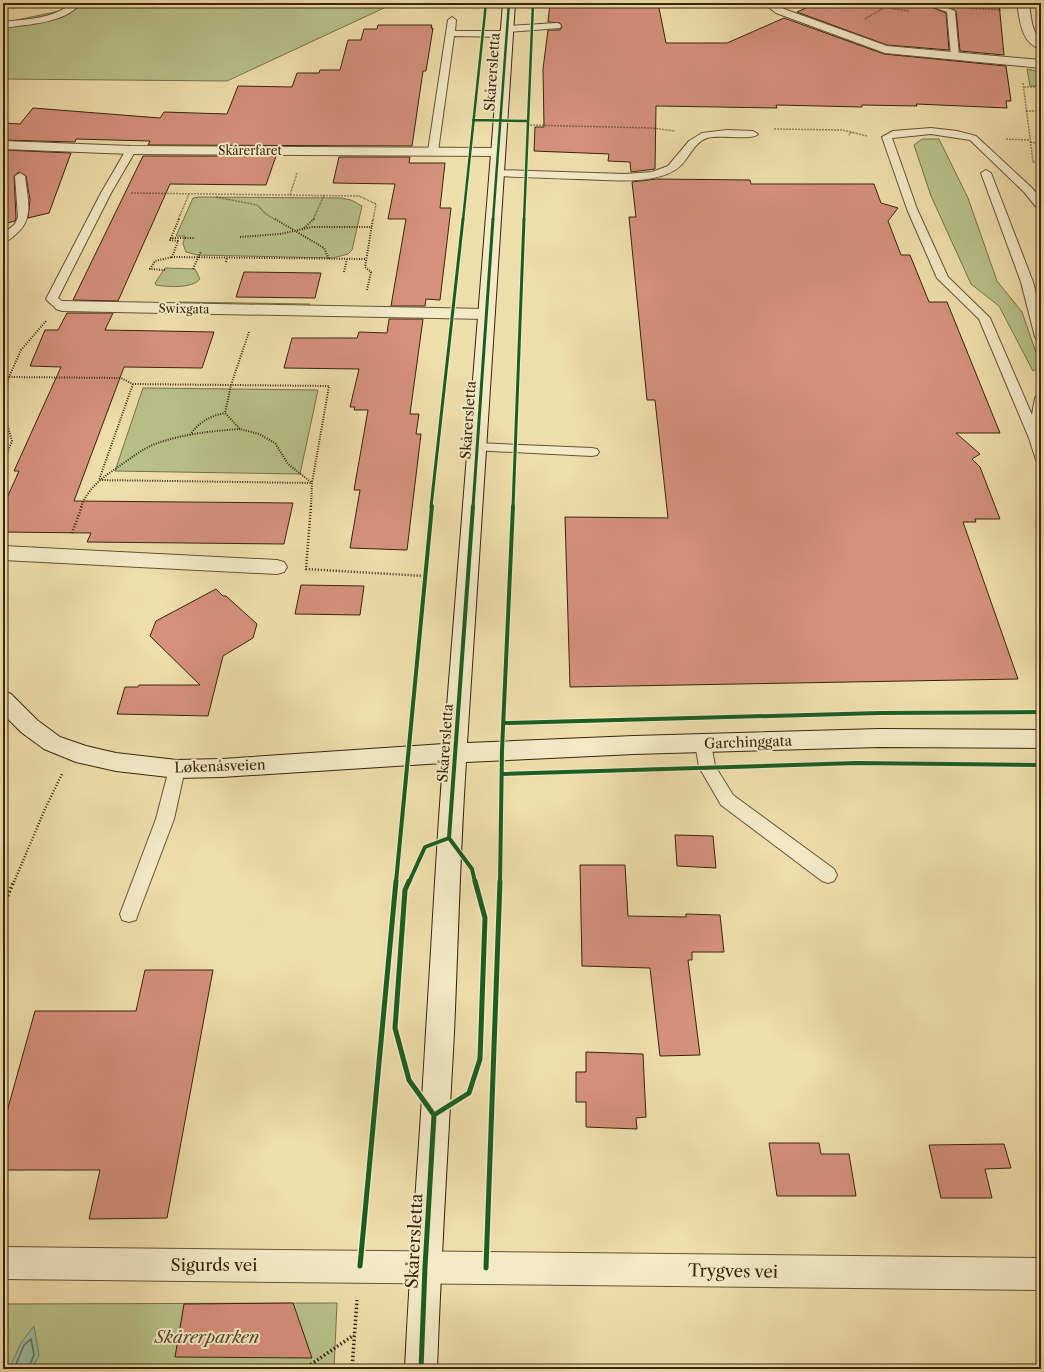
<svg xmlns="http://www.w3.org/2000/svg" width="1044" height="1372" viewBox="0 0 1044 1372" font-family="'Libre Caslon Text',serif">
<style>
.green{fill:#b8c189;stroke:#78744a}
.water{fill:#9bbda3;stroke:#738167}
.lines{fill:none;stroke-linecap:round;stroke-linejoin:round}
.shore{stroke:#6a7258;stroke-width:1.5}
.stream{fill:#738167;fill-rule:evenodd}
.building{fill:#d5917c;stroke:#38260c}
.lane-casing{stroke:#665434;stroke-width:2}
.street-casing{stroke:#665434;stroke-width:2}
.secondary-casing{stroke:#38260c;stroke-width:2}
.path-far3{stroke:#38260c;stroke-width:1.5;stroke-dasharray:0.5 1;stroke-linecap:butt}
.path-far2{stroke:#38260c;stroke-width:2;stroke-dasharray:1 1.5;stroke-linecap:butt}
.path-far1{stroke:#38260c;stroke-width:2.5;stroke-dasharray:1 2;stroke-linecap:butt}
.path{stroke:#38260c;stroke-width:3.5;stroke-dasharray:1.5 2.5;stroke-linecap:butt}
.lane{fill:#f4eac8;fill-rule:evenodd}
.street{fill:#f4eac8;fill-rule:evenodd}
.secondary{fill:#f4eac8;fill-rule:evenodd}
.cycleway-far3-casing{stroke:#f4eac8;stroke-width:4}
.cycleway-far2-casing{stroke:#f4eac8;stroke-width:5}
.cycleway-far1-casing{stroke:#f4eac8;stroke-width:6}
.cycleway-casing{stroke:#f4eac8;stroke-width:8}
.cycleway-far3{stroke:#1b5e20;stroke-width:2.5}
.cycleway-far2{stroke:#1b5e20;stroke-width:3}
.cycleway-far1{stroke:#1b5e20;stroke-width:4}
.cycleway{stroke:#1b5e20;stroke-width:5}
.labels{text-anchor:middle;stroke-width:4;stroke-linejoin:round;paint-order:stroke}
.far-street-label{font-size:12px;fill:#38260c;stroke:#f4eac8}
.street-label{font-size:14px;fill:#38260c;stroke:#f4eac8}
.near-street-label{font-size:17px;fill:#38260c;stroke:#f4eac8}
.near-park-label{font-size:17px;font-style:italic;fill:#584d2b;stroke:#f4eac8}
</style>
<rect width="100%" height="100%" fill="#eedeab"/>
<filter id="stains"><feTurbulence type="fractalNoise" baseFrequency=".005" numOctaves="4"/><feColorMatrix values="0 0 0 0 .2 0 0 0 0 .09 0 0 0 0 .02 0 0 0 .5 -.17"/></filter>
<radialGradient id="worn" r=".72"><stop offset=".6" stop-color="#630" stop-opacity="0"/><stop offset="1" stop-color="#630" stop-opacity=".3"/></radialGradient>
<!-- green -->
<path class="green" d="M 97,3 L 383,3 L 384,8 L 227,81 L 3,79 L 3,23 Z
M 1027,69 L 1036,71 L 1041,75 L 1041,86 L 1030,86 Z
M 922,139 L 939,139 L 968,198 L 997,281 L 1022,312 L 1041,367 L 1033,371 L 999,306 L 971,284 L 931,196 L 914,145 Z
M 198,197 L 341,198 L 351,200 L 362,206 L 352,250 L 348,254 L 333,258 L 197,255 L 186,252 L 183,244 L 185,236 L 176,236 L 193,198 Z
M 165,268 L 195,269 L 200,279 C 192,289 168,287 156,285 L 155,283 Z
M 178,302 L 310,304 L 309,306 L 177,305 Z
M 143,388 L 318,390 L 300,474 L 115,471 Z
M 337,1303 L 334,1369 L 3,1369 L 3,1304 Z"/>
<!-- water -->
<path class="water" d="M 34,1326 L 39,1356 L 31,1369 L 9,1369 L 21,1343 Z"/>
<g class="lines">
<!-- shore -->
<path class="shore" d="M 14,1369 L 24,1345 L 31,1339 L 34,1355 L 28,1369"/>
<!-- stream -->
<path class="stream" d="M 1041,118 L 1041,122 L 1036,120 L 1037,119 Z"/>
</g>
<!-- building -->
<path class="building" d="M 550,3 L 658,3 L 666,43 L 727,43 L 784,18 L 884,54 L 1006,66 L 1011,101 L 1006,101 L 1007,108 L 916,104 L 917,106 L 862,105 L 862,107 L 776,105 L 777,108 L 656,106 L 655,169 L 631,172 L 630,162 L 608,161 L 609,154 L 534,151 L 535,127 L 544,127 L 543,69 L 548,30 L 560,30 L 562,27 L 560,23 L 548,22 Z
M 817,3 L 922,3 L 946,13 L 949,50 L 887,45 L 797,12 Z
M 939,3 L 999,3 L 1004,55 L 960,51 L 956,11 Z
M 378,25 L 432,25 L 431,28 L 433,28 L 426,71 L 423,71 L 412,146 L 148,145 L 150,141 L 76,139 L 75,142 L 3,140 L 3,123 L 20,124 L 33,108 L 160,118 L 164,112 L 227,114 L 238,86 L 292,87 L 297,73 L 319,73 L 320,70 L 340,70 L 348,40 L 361,40 L 364,29 L 377,29 Z
M 3,150 L 71,153 L 49,213 L 28,218 L 30,200 L 26,176 L 19,172 L 14,176 L 16,217 L 15,221 L 3,224 Z
M 143,156 L 276,156 L 266,185 L 170,184 L 118,301 L 73,300 Z
M 339,157 L 410,157 L 409,163 L 445,163 L 440,208 L 451,208 L 440,300 L 426,299 L 425,306 L 391,306 L 406,219 L 388,219 L 395,184 L 333,183 Z
M 656,179 L 750,180 L 751,184 L 874,184 L 881,203 L 898,208 L 888,221 L 901,255 L 910,255 L 929,302 L 947,302 L 1000,433 L 956,433 L 980,454 L 972,459 L 980,467 L 1000,519 L 975,519 L 976,522 L 963,522 L 1018,679 L 570,687 L 565,517 L 668,518 L 655,400 L 647,400 L 629,217 L 636,217 L 632,182 Z
M 244,272 L 321,273 L 315,298 L 236,297 Z
M 67,313 L 113,313 L 105,330 L 214,332 L 202,368 L 124,367 L 74,501 L 293,503 L 284,544 L 87,542 L 91,533 L 3,532 L 3,507 L 19,471 L 14,471 L 61,367 L 30,366 L 45,330 L 58,330 Z
M 389,319 L 423,319 L 410,414 L 419,414 L 416,434 L 421,434 L 407,550 L 350,548 L 360,490 L 354,490 L 368,410 L 354,410 L 355,407 L 350,407 L 359,369 L 284,368 L 292,338 L 357,338 L 359,332 L 387,333 Z
M 301,585 L 364,586 L 360,615 L 295,614 Z
M 216,589 L 223,596 L 226,596 L 257,624 L 253,638 L 223,656 L 208,716 L 117,714 L 125,687 L 138,687 L 139,685 L 200,685 L 150,636 L 156,621 Z
M 675,835 L 713,836 L 716,868 L 677,866 Z
M 580,865 L 625,865 L 628,916 L 686,917 L 686,914 L 720,915 L 724,952 L 692,952 L 692,960 L 688,960 L 700,1055 L 660,1056 L 650,968 L 582,966 Z
M 145,970 L 213,970 L 167,1218 L 89,1219 L 100,1170 L 3,1170 L 3,1126 L 35,1011 L 136,1011 Z
M 586,1052 L 643,1054 L 646,1117 L 636,1118 L 637,1129 L 586,1127 L 586,1102 L 576,1102 L 576,1072 L 586,1072 Z
M 769,1143 L 819,1143 L 821,1154 L 849,1154 L 856,1196 L 777,1196 Z
M 1004,1144 L 1011,1168 L 985,1169 L 992,1198 L 941,1198 L 929,1145 Z
M 293,1303 L 312,1358 L 175,1357 L 184,1304 Z"/>
<g class="lines">
<!-- lane casing -->
<g class="lane-casing">
<path id="lane" d="M 72,3 L 81,3 C 64,24 28,24 3,28 L 3,22 C 26,19 54,19 72,3 Z
M 923,3 L 935,3 L 955,11 L 959,56 L 958,58 L 952,58 L 951,56 L 947,12 Z
M 452,17 L 456,20 L 455,31 L 506,31 L 510,34 L 506,37 L 454,36 L 438,151 L 433,154 L 428,151 L 448,20 Z
M 557,23 L 560,24 L 561,26 L 560,28 L 507,32 L 503,29 L 507,26 Z
M 931,128 L 957,131 L 976,136 L 1032,188 L 1041,199 L 1041,209 L 1037,208 L 1024,192 L 970,140 L 931,134 L 892,138 L 917,209 L 948,277 L 990,318 L 1032,415 L 1035,398 L 1037,395 L 1041,394 L 1041,461 L 1036,460 L 1029,438 L 979,319 L 937,278 L 907,209 L 882,137 L 893,131 Z
M 727,130 L 753,131 L 758,134 C 752,141 719,134 707,138 C 691,144 689,162 675,170 C 650,186 604,179 576,179 C 549,178 523,177 496,176 L 491,173 L 496,170 L 625,174 L 652,172 L 668,166 L 689,141 L 702,133 Z
M 131,147 L 136,150 L 111,193 L 58,298 L 68,306 L 66,308 C 58,310 51,305 46,299 L 101,193 L 126,150 Z
M 986,170 L 991,173 L 1033,282 L 1041,314 L 1041,341 L 1037,340 L 1035,337 L 1021,282 L 981,173 Z
M 20,173 L 25,176 C 27,197 35,219 16,234 C 12,238 8,241 3,242 L 3,234 L 15,224 L 18,217 L 15,176 Z
M 476,443 L 592,448 L 597,449 L 599,452 L 597,455 L 592,456 L 471,450 L 469,447 L 471,444 Z
M 703,736 L 709,738 L 711,743 L 715,766 L 733,795 L 834,869 L 837,875 L 834,881 L 828,883 L 822,881 L 721,805 L 699,767 L 695,743 L 697,738 Z
M 177,762 L 183,764 L 185,769 L 174,819 L 138,914 L 136,920 L 129,922 L 122,920 L 120,914 L 156,819 L 169,769 L 171,764 Z"/>
</g>
<!-- street casing -->
<g class="street-casing">
<path id="street" d="M 763,3 L 776,3 L 784,9 L 887,46 L 1041,60 L 1041,68 L 885,53 L 776,13 Z
M 1017,3 L 1029,3 C 1031,16 1031,31 1041,40 L 1041,49 C 1021,44 1020,20 1017,3 Z
M 3,141 L 131,146 L 497,148 L 502,149 L 504,152 L 502,155 L 497,156 L 131,154 L 3,149 Z
M 62,301 L 487,309 L 493,311 L 495,314 L 493,317 L 487,319 L 62,311 L 56,309 L 54,306 L 56,303 Z
M 3,546 L 277,560 L 284,562 L 287,567 L 284,572 L 277,574 L 3,560 Z
M 3,1247 L 1041,1258 L 1041,1290 L 3,1279 Z"/>
</g>
<!-- secondary casing -->
<g class="secondary-casing">
<path id="secondary" d="M 503,3 L 515,3 L 467,743 L 634,736 L 880,729 L 1041,730 L 1041,748 L 880,747 L 634,754 L 466,762 C 460,852 458,943 454,1033 C 448,1145 441,1257 437,1369 L 405,1369 C 410,1256 420,1144 426,1031 C 432,941 436,852 443,763 L 222,777 L 177,778 L 116,771 L 76,762 L 44,749 L 21,732 L 3,714 L 3,691 L 11,694 L 37,720 L 60,737 L 86,746 L 116,753 L 177,760 L 222,759 L 444,744 Z"/>
</g>
<!-- path-far3 -->
<path class="path-far3" d="M 872,3 L 894,9 L 909,11
M 970,8 L 1001,10
M 865,19 L 885,7 L 884,3
M 1023,83 L 1033,162 L 1041,162
M 1024,87 L 1041,87
M 1026,111 L 1041,111
M 527,125 L 652,128 L 675,131
M 774,129 L 842,130 L 851,132
M 849,135 L 851,132 L 867,136
M 1006,139 L 1029,140
M 1030,142 L 1041,144
M 131,193 L 359,196 L 376,204 L 373,220
M 290,195 L 297,173
M 216,197 L 257,205 L 266,214 L 276,220
M 178,220 L 189,194
M 313,220 L 324,195"/>
<!-- path-far2 -->
<path class="path-far2" d="M 179,219 L 170,240 L 178,241 L 172,257 L 366,259
M 275,219 L 324,248 L 329,259
M 304,228 L 314,219
M 240,237 L 280,234 L 312,227 L 372,227
M 170,238 L 195,238
M 226,262 L 227,257
M 193,269 L 201,251
M 165,270 L 150,269 L 155,261 L 172,257
M 344,272 L 347,259
M 367,290 L 371,272 L 365,267 L 373,219
M 249,332 L 231,385 L 225,413 L 240,429 L 259,434 L 275,443 L 288,464 L 312,483
M 9,377 L 121,378 L 133,384 L 329,386 L 312,483 L 311,507
M 133,384 L 99,480 L 312,483
M 3,402 L 9,377 L 21,350 L 46,321
M 3,409 L 12,441 L 3,463
M 190,435 C 199,422 210,416 225,413
M 81,507 C 88,488 102,478 118,467 C 130,459 142,449 155,444 C 182,434 212,431 240,429"/>
<!-- path-far1 -->
<path class="path-far1" d="M 311,506 L 306,569 L 424,576
M 72,533 L 82,506
M 14,882 L 45,809 L 62,774"/>
<!-- path -->
<path class="path" d="M 3,907 L 14,881
M 304,1369 L 354,1335
M 352,1369 L 357,1300"/>
<!-- lane -->
<use href="#lane" class="lane"/>
<!-- street -->
<use href="#street" class="street"/>
<!-- secondary -->
<use href="#secondary" class="secondary"/>
<!-- cycleway-far3 casing -->
<g class="cycleway-far3-casing">
<path id="cycleway-far3" d="M 473,120 L 527,121
M 463,220 L 486,3
M 493,220 L 509,3
M 524,220 L 533,3"/>
</g>
<!-- cycleway-far2 casing -->
<g class="cycleway-far2-casing">
<path id="cycleway-far2" d="M 431,507 L 463,219
M 473,507 L 493,219
M 513,507 L 524,219"/>
</g>
<!-- cycleway-far1 casing -->
<g class="cycleway-far1-casing">
<path id="cycleway-far1" d="M 504,723 L 880,713 L 1041,712
M 502,774 L 857,763 L 1041,765
M 449,838 L 473,506
M 449,838 L 472,869 L 475,882
M 396,882 L 432,506
M 409,882 L 425,847 L 449,838
M 500,882 L 502,750 L 513,506"/>
</g>
<!-- cycleway casing -->
<g class="cycleway-casing">
<path id="cycleway" d="M 409,881 L 405,890 L 395,1028 L 409,1080 L 434,1115
M 434,1115 L 469,1093 L 480,1059 L 485,918 L 475,881
M 360,1266 L 396,881
M 486,1268 L 500,881
M 421,1369 L 425,1267 L 434,1115"/>
</g>
<!-- cycleway-far3 -->
<use href="#cycleway-far3" class="cycleway-far3"/>
<!-- cycleway-far2 -->
<use href="#cycleway-far2" class="cycleway-far2"/>
<!-- cycleway-far1 -->
<use href="#cycleway-far1" class="cycleway-far1"/>
<!-- cycleway -->
<use href="#cycleway" class="cycleway"/>
</g>
<g class="labels">
<!-- far-street labels -->
<g class="far-street-label">
<text x="250" y="155">Skårerfaret</text>
<text transform="translate(184 309) rotate(1)" y="4">Swixgata</text>
</g>
<!-- street labels -->
<g class="street-label">
<text transform="translate(492 72) rotate(-86)" y="5">Skårersletta</text>
<text transform="translate(468 420) rotate(-86)" y="5">Skårersletta</text>
<text transform="translate(748 742) rotate(-2)" y="5">Garchinggata</text>
<text transform="translate(445 743) rotate(-86)" y="5">Skårersletta</text>
<text transform="translate(220 766) rotate(-2)" y="5">Løkenåsveien</text>
</g>
<!-- near-street labels -->
<g class="near-street-label">
<text transform="translate(414 1241) rotate(-87)" y="6">Skårersletta</text>
<text x="214" y="1271">Sigurds vei</text>
<text transform="translate(733 1271) rotate(1)" y="6">Trygves vei</text>
</g>
<!-- near-park labels -->
<g class="near-park-label">
<text x="207" y="1343">Skårerparken</text>
</g>
</g>
<!-- margin -->
<rect width="1044" height="1372" fill="none" stroke="#eedeab" stroke-width="16"/>
<rect x="4" y="4" width="1036" height="1364" fill="none" stroke="#38260c" stroke-width="2"/>
<rect x="8" y="8" width="1028" height="1356" fill="none" stroke="#38260c"/>
<rect width="100%" height="100%" filter="url(#stains)"/>
<rect width="100%" height="100%" fill="url(#worn)"/>
</svg>
